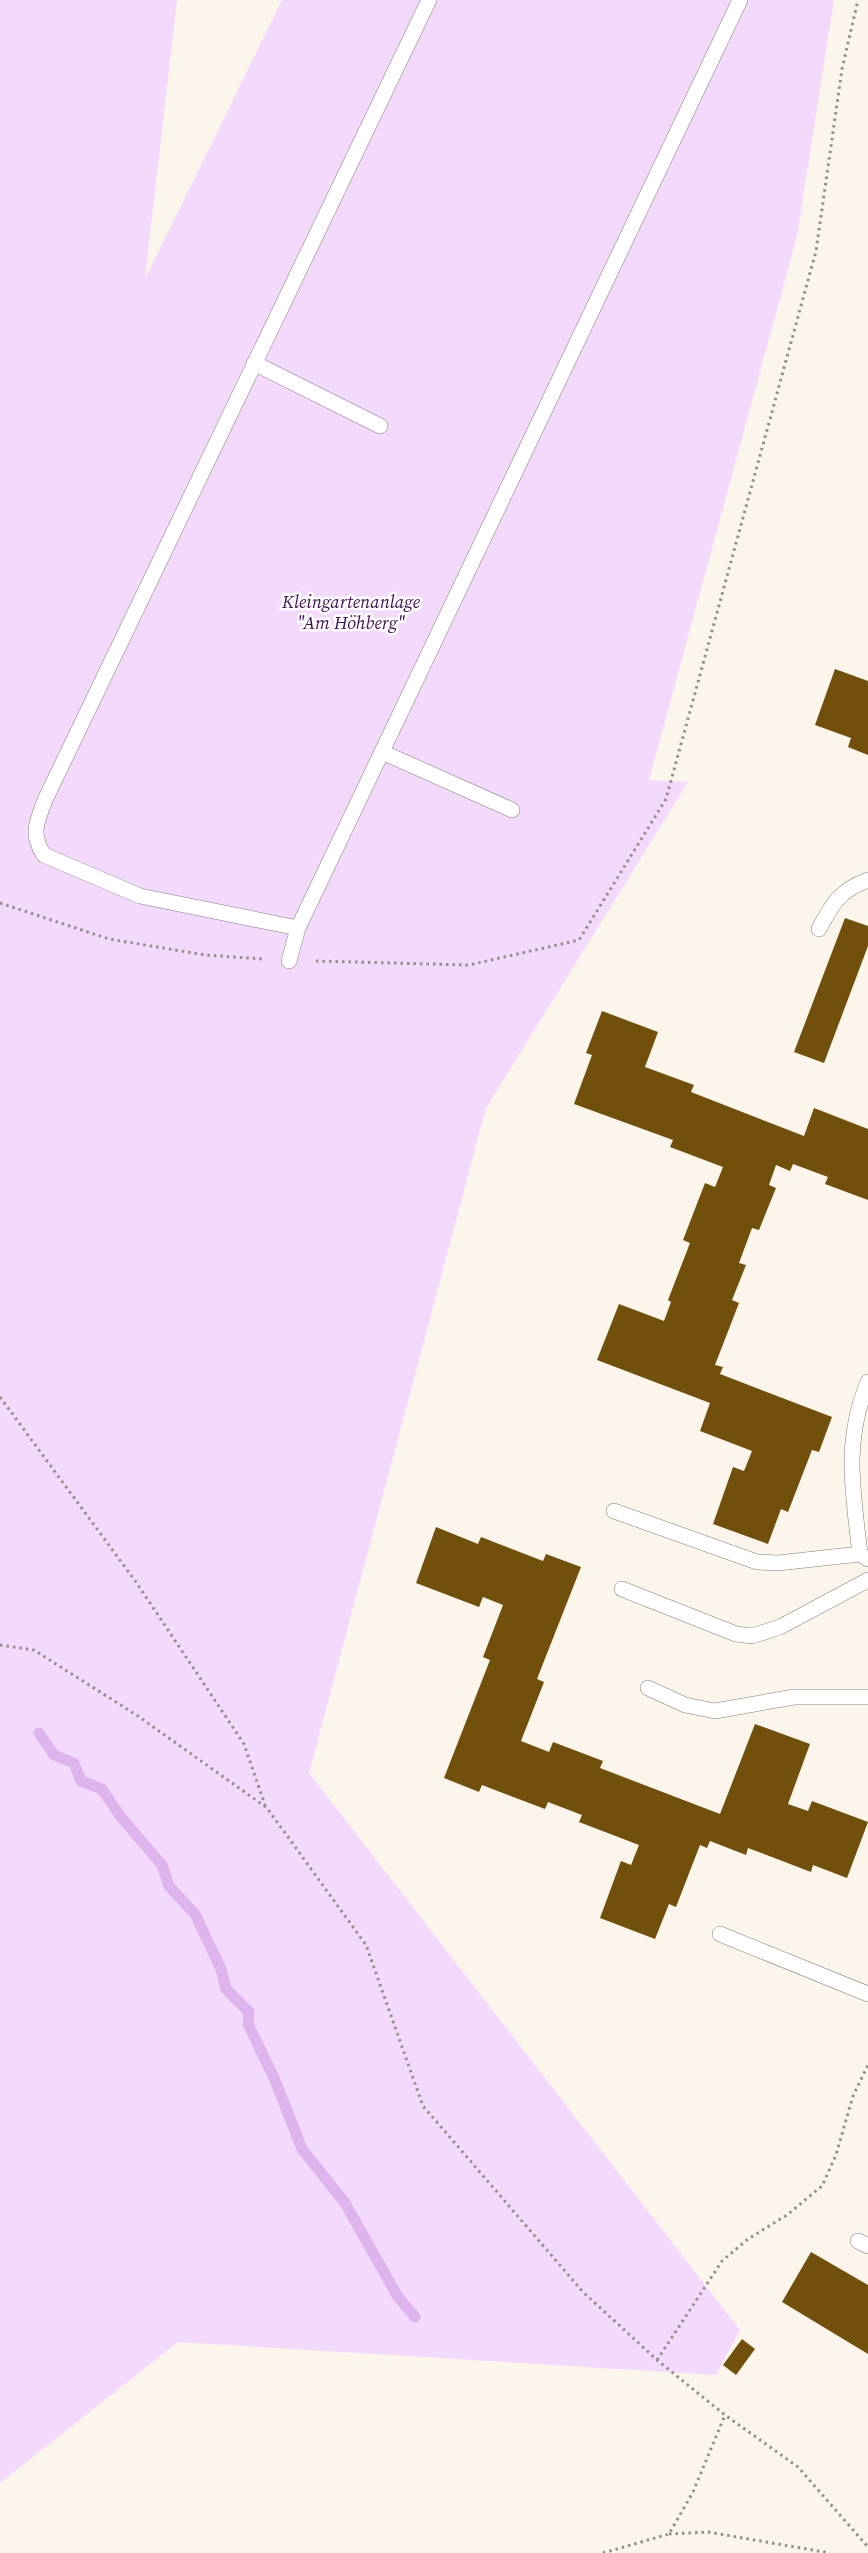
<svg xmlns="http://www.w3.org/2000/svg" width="868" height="2553" viewBox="0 0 868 2553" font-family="'Source Serif 4',serif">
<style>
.green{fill:#f3dafd}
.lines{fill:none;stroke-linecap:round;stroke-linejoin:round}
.stream{stroke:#deb4ed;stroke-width:11}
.building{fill:#70500b}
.service-casing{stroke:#847f76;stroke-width:16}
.path{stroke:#938f89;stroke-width:3;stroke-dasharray:2.5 4;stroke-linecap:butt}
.service{stroke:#fff;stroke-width:15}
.labels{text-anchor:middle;stroke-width:5;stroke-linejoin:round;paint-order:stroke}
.park-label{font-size:18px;font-style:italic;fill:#431153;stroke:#fff}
</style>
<rect width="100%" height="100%" fill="#fbf5ec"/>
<!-- green -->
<path class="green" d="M 0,0 L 177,0 L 145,279 L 282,0 L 834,0 L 797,236 L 649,780 L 688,782 L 486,1108 L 309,1773 L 740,2330 L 716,2375 L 178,2342 L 0,2483 Z"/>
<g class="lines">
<!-- stream -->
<path class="stream" d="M 39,1733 L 54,1755 L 74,1763 L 81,1781 L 102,1789 L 120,1816 L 162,1865 L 169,1886 L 195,1914 L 221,1969 L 226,1989 L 249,2012 L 248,2024 L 275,2080 L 302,2149 L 345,2203 L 398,2297 L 415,2317"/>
</g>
<!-- building -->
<path class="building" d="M 835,669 L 868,681 L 868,755 L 848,747 L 851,738 L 815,725 Z
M 845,918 L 868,926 L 868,946 L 824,1063 L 794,1052 Z
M 602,1011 L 658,1032 L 645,1067 L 694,1085 L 691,1092 L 804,1136 L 814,1108 L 868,1129 L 868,1200 L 825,1184 L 828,1177 L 793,1164 L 790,1171 L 776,1165 L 769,1185 L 776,1188 L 759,1230 L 752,1228 L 739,1263 L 746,1265 L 732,1300 L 739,1303 L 715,1365 L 723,1367 L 720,1374 L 832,1417 L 819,1452 L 812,1450 L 788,1512 L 781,1509 L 768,1544 L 713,1524 L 733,1467 L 744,1471 L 752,1451 L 700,1431 L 710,1403 L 597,1360 L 619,1304 L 664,1321 L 671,1302 L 668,1300 L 690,1243 L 683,1240 L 705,1183 L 715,1187 L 723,1167 L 670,1147 L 673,1140 L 574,1104 L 592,1055 L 586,1053 Z
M 436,1527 L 478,1544 L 481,1537 L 543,1561 L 546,1554 L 581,1567 L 537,1679 L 544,1682 L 521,1741 L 549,1752 L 553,1742 L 603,1761 L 600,1768 L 720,1814 L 755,1724 L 810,1744 L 788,1804 L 808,1811 L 812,1801 L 868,1822 L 847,1878 L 813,1865 L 811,1872 L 748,1848 L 746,1855 L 710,1841 L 707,1848 L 700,1845 L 676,1907 L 669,1904 L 655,1939 L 600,1918 L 621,1861 L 631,1865 L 639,1845 L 579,1822 L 582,1815 L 548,1802 L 545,1809 L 482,1785 L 479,1792 L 444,1778 L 490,1660 L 483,1657 L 503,1605 L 483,1597 L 479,1607 L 416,1583 Z
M 811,2252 L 868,2285 L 868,2354 L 782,2302 Z
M 742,2339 L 755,2349 L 736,2375 L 723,2365 Z"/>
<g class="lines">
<!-- service casing -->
<g class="service-casing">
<path id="service" d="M 429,0 L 45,800 C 37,822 30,834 44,855 L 140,896 L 298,928 L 740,0
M 254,363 L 380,426
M 382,752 L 512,810
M 819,929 C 832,904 840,890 868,880
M 289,961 L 298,928
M 614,1511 L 757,1562 L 778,1563 L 860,1554 L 868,1559
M 860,1554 C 853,1491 843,1442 868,1382
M 622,1589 L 736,1634 L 752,1636 L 780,1627 L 868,1580
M 648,1688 L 685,1705 L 715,1711 L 794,1697 L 868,1697
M 720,1934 L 868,1994
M 858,2241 L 868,2246"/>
</g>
<!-- path -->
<path class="path" d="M 0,903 L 109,939 L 205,955 L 262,959
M 316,961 L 469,965 L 579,940 L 666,799 L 816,251 L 842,69 L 858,0
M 0,1397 L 136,1582 L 244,1744 L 266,1808
M 0,1645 L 34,1650 L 138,1716 L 267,1808 L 366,1945 L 423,2106 L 583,2292 L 657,2360 L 725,2415 L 798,2467 L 868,2547
M 657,2360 L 722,2261 L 748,2239 L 787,2215 L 822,2186 L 836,2155 L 853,2096 L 868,2065
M 669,2534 L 708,2532 L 830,2553
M 603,2553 L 669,2534 L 693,2492 L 725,2415"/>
<!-- service -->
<use href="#service" class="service"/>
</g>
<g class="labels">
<!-- park labels -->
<g class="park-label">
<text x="351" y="608">Kleingartenanlage<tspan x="351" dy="21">"Am Höhberg"</tspan></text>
</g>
</g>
</svg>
